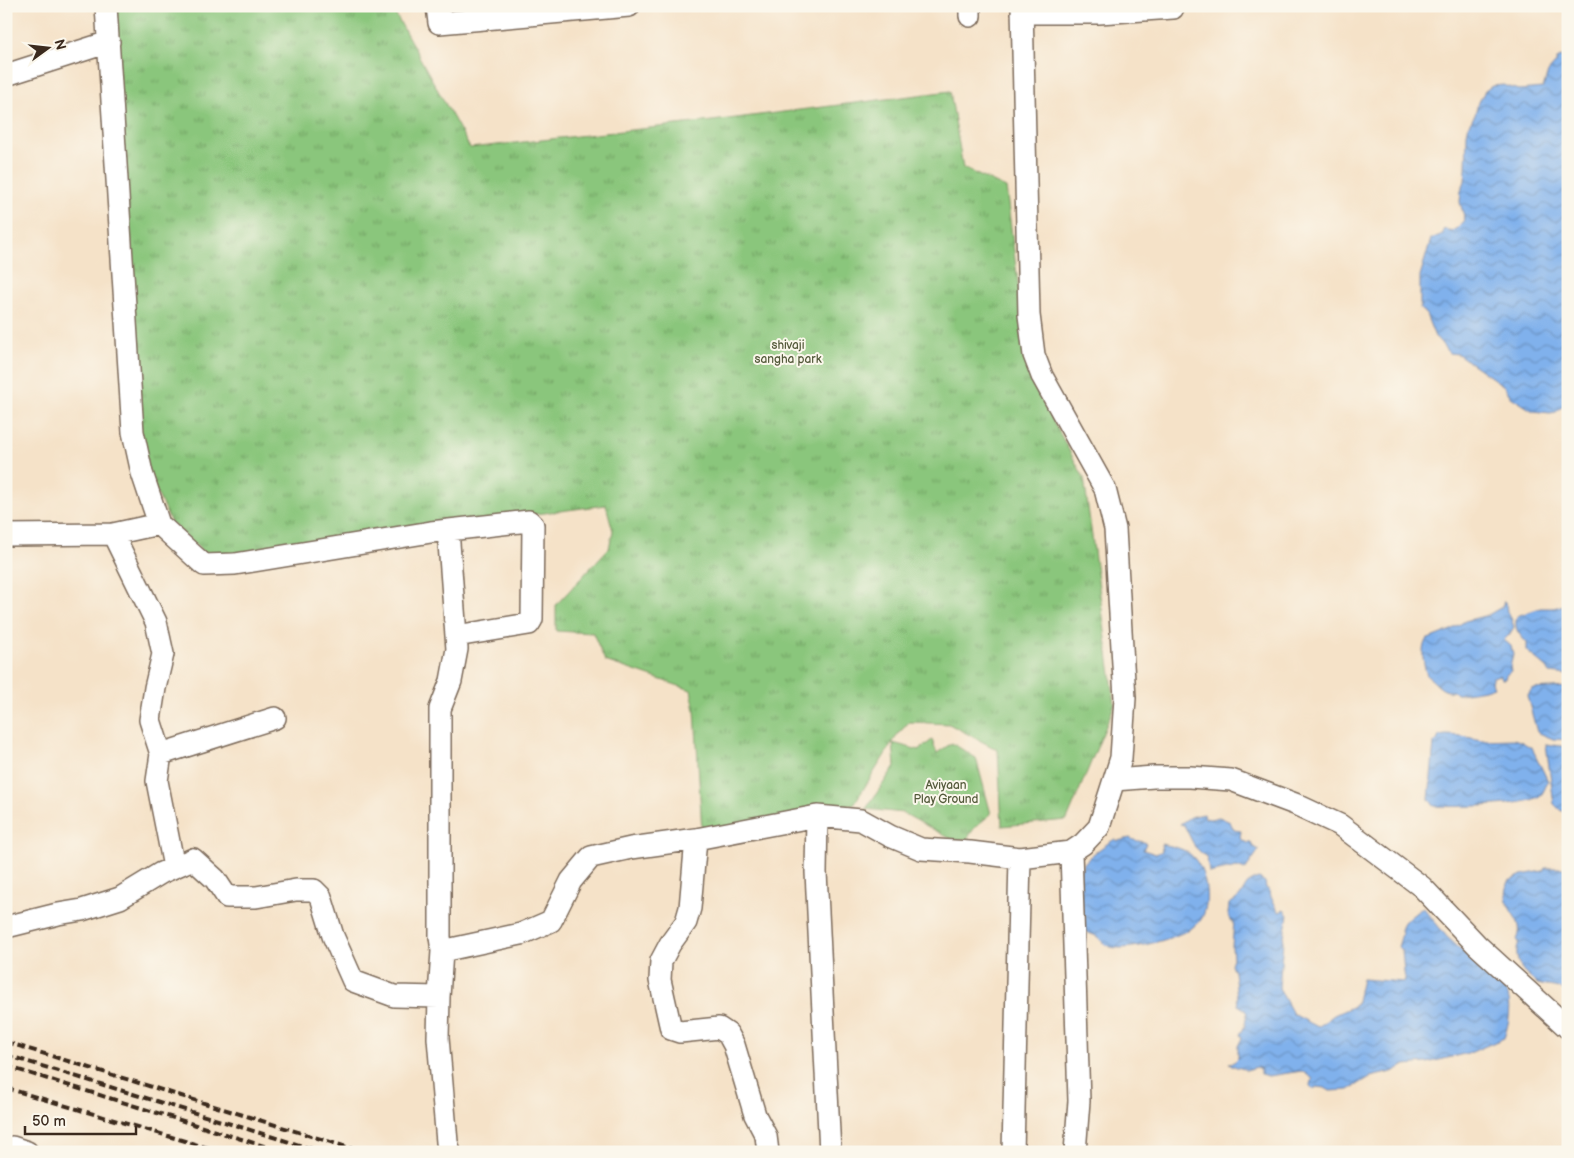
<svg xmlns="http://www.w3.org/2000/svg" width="1574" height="1158" viewBox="0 0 1574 1158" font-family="'Balsamiq Sans',sans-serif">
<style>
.grass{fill:url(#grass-tufts);stroke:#62784c}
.water{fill:url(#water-waves);stroke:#5e6e85}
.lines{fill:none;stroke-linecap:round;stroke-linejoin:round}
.minor-casing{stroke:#7c6a5a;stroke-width:24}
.minor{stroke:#fff;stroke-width:21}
.rail{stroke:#3b2a1e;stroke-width:4;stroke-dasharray:8 4;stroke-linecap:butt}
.labels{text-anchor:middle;stroke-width:4;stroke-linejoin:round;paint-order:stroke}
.park-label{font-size:12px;fill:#53593a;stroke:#fbf7ec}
</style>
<defs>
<pattern id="grass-tufts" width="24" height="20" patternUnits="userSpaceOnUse" patternTransform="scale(1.25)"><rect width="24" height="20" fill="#8ac67b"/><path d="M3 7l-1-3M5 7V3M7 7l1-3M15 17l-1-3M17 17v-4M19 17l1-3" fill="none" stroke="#72a164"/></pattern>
<pattern id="water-waves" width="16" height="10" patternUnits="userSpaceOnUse" patternTransform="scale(1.25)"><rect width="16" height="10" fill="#80b1ec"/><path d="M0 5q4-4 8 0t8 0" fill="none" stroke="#6a90bf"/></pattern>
</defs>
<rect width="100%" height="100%" fill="#fbf7ec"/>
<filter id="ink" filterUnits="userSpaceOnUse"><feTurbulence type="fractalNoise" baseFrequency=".02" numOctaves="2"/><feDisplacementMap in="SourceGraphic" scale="10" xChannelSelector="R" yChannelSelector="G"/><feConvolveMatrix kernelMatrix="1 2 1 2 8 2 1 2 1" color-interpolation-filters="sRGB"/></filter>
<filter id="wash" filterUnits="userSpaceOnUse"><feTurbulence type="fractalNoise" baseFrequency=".0096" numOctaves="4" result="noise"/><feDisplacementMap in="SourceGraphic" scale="20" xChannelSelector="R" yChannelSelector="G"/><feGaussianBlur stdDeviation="1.12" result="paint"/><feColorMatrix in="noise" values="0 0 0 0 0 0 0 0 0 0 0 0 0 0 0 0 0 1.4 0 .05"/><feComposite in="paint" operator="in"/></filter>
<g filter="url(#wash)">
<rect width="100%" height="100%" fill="#f5e2c8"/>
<!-- grass -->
<path class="grass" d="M 113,6 L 391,6 L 470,148 L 712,121 L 950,91 L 963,168 L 1006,188 L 1030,378 L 1084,478 L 1115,704 L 1067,820 L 1002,826 L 998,750 L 949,724 L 909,722 L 898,734 L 854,804 L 702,832 L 695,710 L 691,690 L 605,661 L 593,633 L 556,631 L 556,605 L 609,548 L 613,531 L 606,505 L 314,543 L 210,558 L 171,523 L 139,455 Z
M 932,740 L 937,753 L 952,743 L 976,758 L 991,814 L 975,827 L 967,839 L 953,840 L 903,813 L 866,809 L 895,766 L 893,743 L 919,750 Z"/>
<!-- water -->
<path class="water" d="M 1568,53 L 1568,402 L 1556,412 L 1550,413 L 1533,411 L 1511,397 L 1504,386 L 1458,354 L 1449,353 C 1445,349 1439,339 1435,337 L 1425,312 L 1420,309 L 1420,276 L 1431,239 L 1443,234 L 1443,230 L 1446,229 L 1450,232 L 1459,227 L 1465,220 L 1460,202 L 1461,191 L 1465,181 L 1466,169 L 1467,134 L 1469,124 L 1475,115 L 1478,103 L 1485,91 L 1492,86 L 1504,85 L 1518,90 L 1543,88 L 1548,72 L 1556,63 L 1557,59 Z
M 1504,601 L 1506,603 L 1507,612 L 1511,618 L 1514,627 L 1509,635 L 1504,640 L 1511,646 L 1513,655 L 1510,667 L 1511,671 L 1506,675 L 1505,679 L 1502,679 L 1499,675 L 1493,677 L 1491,681 L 1494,687 L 1485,690 L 1459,694 L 1456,694 L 1453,691 C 1441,693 1435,681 1427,676 C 1424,664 1420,652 1426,640 L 1451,630 L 1465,621 L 1488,615 L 1502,607 Z
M 1568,604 L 1568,675 L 1550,673 L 1547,668 L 1527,651 L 1527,643 C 1519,634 1513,629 1517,616 L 1540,608 L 1553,608 Z
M 1568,687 L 1568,740 L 1553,739 L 1537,732 L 1527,696 L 1532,689 Z
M 1446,735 L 1462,736 L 1481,740 L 1514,739 L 1522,742 L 1532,748 L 1548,781 C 1546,785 1544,792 1541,795 C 1530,807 1453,807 1434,806 L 1429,799 L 1434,743 L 1437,741 L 1439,736 Z
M 1546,744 L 1568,747 L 1568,814 L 1560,810 L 1554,804 Z
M 1204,814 L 1205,818 L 1210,819 L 1219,817 L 1230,822 L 1234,830 L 1241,831 L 1240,838 L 1247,843 L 1251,843 L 1253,847 L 1259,850 L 1245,870 L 1237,867 L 1209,873 L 1207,858 L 1195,847 L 1184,825 L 1180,824 L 1190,817 Z
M 1130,838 C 1135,842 1140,840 1146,843 L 1143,850 L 1156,854 L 1162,851 L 1161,844 C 1171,846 1182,848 1190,854 C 1206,867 1211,901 1202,918 C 1193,936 1129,952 1111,947 C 1104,945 1101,939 1096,936 C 1092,934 1088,933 1085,931 L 1083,925 C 1081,910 1077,893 1078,878 C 1078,862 1102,847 1115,839 L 1118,841 Z
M 1545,868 L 1568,868 L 1568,992 C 1559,986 1548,987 1538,984 C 1534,983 1532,979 1529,976 C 1518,968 1514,955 1519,942 L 1517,940 C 1528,915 1497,913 1509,881 L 1522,875 L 1543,871 Z
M 1259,878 L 1265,882 L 1266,888 L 1270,891 L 1271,897 L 1279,912 L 1284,910 L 1288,915 L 1283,941 L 1279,988 L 1293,1014 L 1318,1027 L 1334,1015 L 1356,1005 L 1362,979 L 1405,982 L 1402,951 L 1398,947 L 1402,934 L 1401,930 L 1404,922 L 1423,907 L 1447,937 L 1506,990 C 1513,1004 1509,1024 1504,1038 L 1472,1052 L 1427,1063 L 1405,1065 L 1392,1072 L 1370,1077 L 1349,1090 L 1330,1091 L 1325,1088 L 1317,1087 L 1313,1089 L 1310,1086 L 1313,1079 L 1302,1071 L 1268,1076 L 1261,1074 L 1261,1069 L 1257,1067 L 1246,1070 C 1240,1067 1235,1068 1229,1063 L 1234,1062 L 1238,1058 L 1238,1046 L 1242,1038 L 1240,1034 C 1245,1029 1246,1020 1247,1013 L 1243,1008 L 1238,1005 L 1234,972 L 1231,964 L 1233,958 L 1232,947 L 1234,921 L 1231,921 L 1228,914 L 1229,904 C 1233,902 1237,899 1240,896 C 1246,887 1246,881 1259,878 Z"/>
</g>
<g filter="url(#ink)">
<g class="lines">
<!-- minor casing -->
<g class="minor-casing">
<path id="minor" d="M 106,6 L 133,432 L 142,473 L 159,524 L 204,565 L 235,564 L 431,532 L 529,521 L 533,525 L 532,619 L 529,624 L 456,636
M 437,6 L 439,23 L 629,6
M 970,6 L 970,16
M 1022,13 L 1099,13 L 1173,8
M 6,75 L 109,42
M 113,534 L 156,622 L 163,654 L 155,688 L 150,720 L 161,754 L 157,781 L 174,867
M 6,535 L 113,534 L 159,524
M 161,754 L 275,718
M 1114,780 L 1154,777 L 1190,777 L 1231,780 L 1295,804 L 1340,825 L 1422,887 L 1477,945 L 1568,1028
M 817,816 L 816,872 L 830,1152
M 696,839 L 690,908 L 686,922 L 670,944 L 661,961 L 660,980 L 671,1029 L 680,1032 L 719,1028 L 728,1034 L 734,1045 L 755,1115 L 766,1136 L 768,1152
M 1071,852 L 1079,1101 L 1075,1152
M 6,927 L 58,914 L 82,910 L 120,898 L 161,873 L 193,859 L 215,879 L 227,897 L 256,897 L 296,890 L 314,890 L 321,897 L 333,936 L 353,981 L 394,996 L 439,997 L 442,951 L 440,937 L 440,709 L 451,681 L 457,649 L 448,530
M 442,951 L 521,934 L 551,921 L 571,881 L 591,857 L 631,848 L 696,839 L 817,816 L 861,820 L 890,836 L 921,849 L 970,852 L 1020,858
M 439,997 L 438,1038 L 447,1142 L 450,1152
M 6,1149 L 12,1147 L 27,1152
M 1013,1152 L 1020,858 L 1071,852 L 1083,844 L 1099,827 L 1121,758 L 1125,698 L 1115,529 L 1105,489 L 1042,376 L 1034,355 L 1029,315 L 1022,6"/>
</g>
<!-- minor -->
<use href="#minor" class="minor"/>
<!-- rail -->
<path class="rail" d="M 6,1042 L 363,1152
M 6,1055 L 322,1152
M 6,1066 L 283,1152
M 6,1088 L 222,1152"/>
</g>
</g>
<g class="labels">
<!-- park labels -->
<g class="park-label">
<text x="788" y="349">shivaji<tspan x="788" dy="14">sangha park</tspan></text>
<text x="946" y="789">Aviyaan<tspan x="946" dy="14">Play Ground</tspan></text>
</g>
</g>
<!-- margin -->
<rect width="1574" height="1158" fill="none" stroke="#fbf7ec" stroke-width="25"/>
<!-- north arrow -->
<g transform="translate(48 48) rotate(75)" stroke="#fbf7ec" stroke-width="4" paint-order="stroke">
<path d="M0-4L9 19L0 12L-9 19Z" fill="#3b2a1e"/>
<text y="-8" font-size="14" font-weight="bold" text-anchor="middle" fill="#3b2a1e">N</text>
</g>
<!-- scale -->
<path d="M25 1126v8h111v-8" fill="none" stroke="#3b2a1e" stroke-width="2.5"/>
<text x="32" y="1126" font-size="15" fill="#3b2a1e" stroke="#fbf7ec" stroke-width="4" paint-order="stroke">50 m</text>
</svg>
